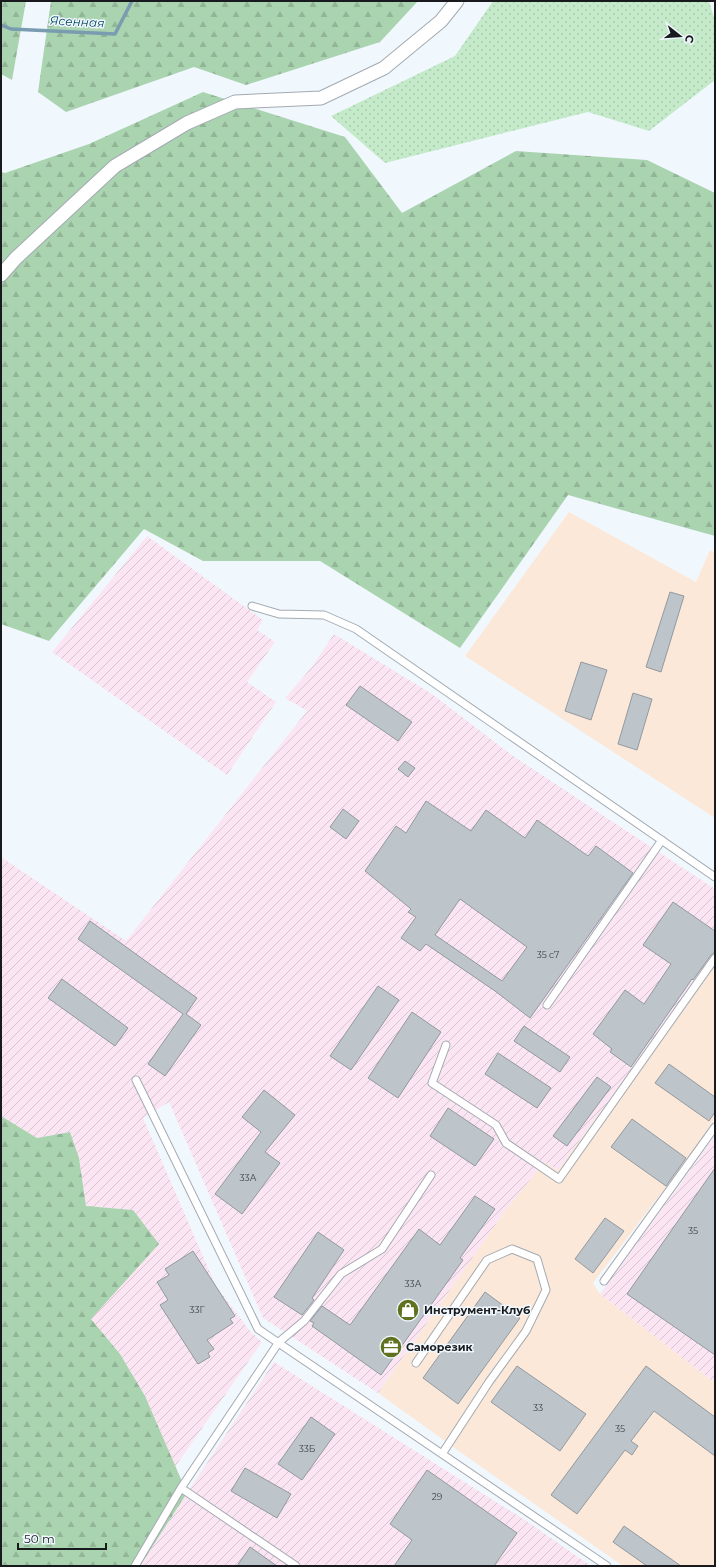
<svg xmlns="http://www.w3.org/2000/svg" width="716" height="1567" viewBox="0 0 716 1567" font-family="Montserrat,sans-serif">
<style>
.commercial{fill:#fce8d9}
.industrial{fill:url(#industrial-furrows)}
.green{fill:url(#green-dots)}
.forest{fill:url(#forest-firs)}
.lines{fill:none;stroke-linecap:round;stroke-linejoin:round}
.stream{stroke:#799cb1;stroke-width:3.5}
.building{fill:#bdc5cb;stroke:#92999f;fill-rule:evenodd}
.service-casing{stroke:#a3aab1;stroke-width:9}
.minor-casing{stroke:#a3aab1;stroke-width:15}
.service{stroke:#fff;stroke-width:7}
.minor{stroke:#fff;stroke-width:13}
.labels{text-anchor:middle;stroke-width:3;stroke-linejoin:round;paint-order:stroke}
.number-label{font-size:9px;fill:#414548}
.poi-label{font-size:11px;font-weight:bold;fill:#181a1d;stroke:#f0f8fe;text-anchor:start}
.water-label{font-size:12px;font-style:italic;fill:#034661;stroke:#f0f8fe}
</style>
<defs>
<pattern id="industrial-furrows" width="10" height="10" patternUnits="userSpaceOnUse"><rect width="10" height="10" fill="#fbe5f3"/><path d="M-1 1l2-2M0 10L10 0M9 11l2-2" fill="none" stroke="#d6c4d0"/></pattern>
<pattern id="green-dots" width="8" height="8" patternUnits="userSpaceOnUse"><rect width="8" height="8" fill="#c5eaca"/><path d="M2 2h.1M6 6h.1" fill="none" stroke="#a8c8ad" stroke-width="1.8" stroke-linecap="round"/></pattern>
<pattern id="forest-firs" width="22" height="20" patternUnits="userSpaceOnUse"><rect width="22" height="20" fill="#aad3b0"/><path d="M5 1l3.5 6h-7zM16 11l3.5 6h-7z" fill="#92b597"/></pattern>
</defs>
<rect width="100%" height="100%" fill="#f0f8fe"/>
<!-- commercial -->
<path class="commercial" d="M 569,512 L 696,582 L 710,550 L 715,553 L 715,818 L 465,656 Z
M 715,955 L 715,1118 L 691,1154 L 593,1283 L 600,1294 L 715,1383 L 715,1566 L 623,1566 L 463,1454 L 378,1393 L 505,1211 L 544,1162 L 558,1170 Z"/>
<!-- industrial -->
<path class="industrial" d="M 147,536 L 263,620 L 257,630 L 275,642 L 247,682 L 276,702 L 227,775 L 52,652 Z
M 334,634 L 432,694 L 513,756 L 715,889 L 715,955 L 558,1170 L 544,1162 L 505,1211 L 378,1393 L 263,1318 L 169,1102 L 143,1118 L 216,1286 L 250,1331 L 262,1342 L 175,1467 L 145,1396 L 120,1354 L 91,1319 L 133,1210 L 86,1206 L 79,1158 L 70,1132 L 37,1138 L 1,1116 L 1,857 L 126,941 L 307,711 L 285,698 L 311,668 Z
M 715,1136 L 715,1383 L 600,1294 Z
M 274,1362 L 528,1522 L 591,1566 L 140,1566 L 187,1493 Z"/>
<!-- green -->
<path class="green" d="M 493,1 L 709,1 L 715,21 L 715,80 L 649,131 L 588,112 L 385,163 L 331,116 L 455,56 Z"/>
<!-- forest -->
<path class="forest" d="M 1,1 L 26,1 L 12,80 L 1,74 Z
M 51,1 L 418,1 L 380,42 L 246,85 L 194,67 L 66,112 L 38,92 Z
M 203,92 L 345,137 L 402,213 L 516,151 L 647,160 L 715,193 L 715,536 L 568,495 L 460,648 L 320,561 L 203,561 L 144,529 L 49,641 L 1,624 L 1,172 L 5,173 L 89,144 Z
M 1,1116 L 37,1138 L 70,1132 L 79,1158 L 86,1206 L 133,1210 L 159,1244 L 91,1319 L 120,1354 L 145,1396 L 187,1493 L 140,1566 L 1,1566 Z"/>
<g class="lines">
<!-- stream -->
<path class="stream" d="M 1,25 L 11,29 L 115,34 L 132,1"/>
</g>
<!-- building -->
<path class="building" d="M 670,592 L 684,596 L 661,672 L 646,667 Z
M 581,662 L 607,670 L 591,720 L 565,711 Z
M 360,686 L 412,722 L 398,741 L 346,705 Z
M 633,693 L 652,699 L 637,750 L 618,744 Z
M 405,761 L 415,768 L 408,777 L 398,769 Z
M 426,801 L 471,831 L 486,810 L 525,838 L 537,820 L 588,856 L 596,846 L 633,873 L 530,1018 L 495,991 L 426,944 L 420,951 L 401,938 L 416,917 L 408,912 L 411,909 L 365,871 L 396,826 L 406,833 ZM 460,899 L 527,947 L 502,981 L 435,935 Z
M 343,809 L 359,821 L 346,839 L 330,827 Z
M 673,902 L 715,931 L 715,952 L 711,955 L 693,980 L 692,979 L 631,1067 L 610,1052 L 612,1049 L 593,1034 L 625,990 L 644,1004 L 671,964 L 643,945 Z
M 90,921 L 197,998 L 186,1014 L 201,1025 L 165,1076 L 148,1064 L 183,1014 L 78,939 Z
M 62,979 L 128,1028 L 115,1046 L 48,998 Z
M 378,986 L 399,1000 L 351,1070 L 330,1056 Z
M 412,1012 L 441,1032 L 398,1098 L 368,1078 Z
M 524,1026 L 570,1057 L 560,1072 L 514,1041 Z
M 498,1053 L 551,1088 L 537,1108 L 485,1074 Z
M 669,1064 L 715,1097 L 715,1112 L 709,1121 L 655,1083 Z
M 597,1077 L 611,1087 L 567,1146 L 553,1136 Z
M 264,1090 L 295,1115 L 265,1152 L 280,1163 L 242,1214 L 215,1194 L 261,1132 L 242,1117 Z
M 448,1108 L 494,1139 L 475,1166 L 430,1136 Z
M 632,1119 L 686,1158 L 666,1186 L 611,1147 Z
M 715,1168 L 715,1355 L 627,1294 Z
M 475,1196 L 495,1209 L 460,1258 L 463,1260 L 381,1375 L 312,1326 L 314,1323 L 310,1321 L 322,1306 L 350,1325 L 419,1229 L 440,1245 Z
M 605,1218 L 624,1231 L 593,1273 L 575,1259 Z
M 318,1232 L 344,1250 L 312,1298 L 314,1300 L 302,1315 L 274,1297 Z
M 193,1251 L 235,1316 L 230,1319 L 233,1323 L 207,1340 L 214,1349 L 208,1353 L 210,1357 L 198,1364 L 160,1305 L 168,1300 L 157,1282 L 169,1275 L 165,1269 Z
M 485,1292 L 520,1318 L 458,1404 L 423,1378 Z
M 517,1366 L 586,1414 L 560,1451 L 491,1402 Z
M 646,1366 L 715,1417 L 715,1456 L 654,1411 L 631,1441 L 638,1446 L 632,1455 L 625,1450 L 577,1514 L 551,1495 Z
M 311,1417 L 335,1434 L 302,1480 L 278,1464 Z
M 245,1468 L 291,1494 L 277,1518 L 231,1491 Z
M 427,1470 L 517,1533 L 494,1566 L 394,1566 L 412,1540 L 390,1524 Z
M 624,1526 L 681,1566 L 647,1566 L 613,1542 Z
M 250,1547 L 277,1566 L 237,1566 Z"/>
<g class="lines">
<!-- service casing -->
<g class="service-casing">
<path id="service" d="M 252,606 L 279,614 L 324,615 L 356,629 L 715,877
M 547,1005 L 662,840
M 446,1045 L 432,1083 L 496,1125 L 506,1143 L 559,1179 L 715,958
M 136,1080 L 258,1329 L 607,1566
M 604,1281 L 715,1127
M 416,1363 L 487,1260 L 512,1249 L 537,1259 L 546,1290 L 526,1331 L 489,1382 L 442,1454
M 135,1566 L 181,1488
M 296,1566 L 181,1488 L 279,1342 L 304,1321 L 341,1274 L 382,1249 L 431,1175"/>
</g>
<!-- minor casing -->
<g class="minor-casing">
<path id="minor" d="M 1,275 L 16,258 L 115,166 L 187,123 L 235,102 L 321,98 L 384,68 L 441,21 L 457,1"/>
</g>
<!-- service -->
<use href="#service" class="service"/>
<!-- minor -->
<use href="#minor" class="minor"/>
</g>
<!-- icons -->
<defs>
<g id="shop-disc" transform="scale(1.15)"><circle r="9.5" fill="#607220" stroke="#f0f8fe"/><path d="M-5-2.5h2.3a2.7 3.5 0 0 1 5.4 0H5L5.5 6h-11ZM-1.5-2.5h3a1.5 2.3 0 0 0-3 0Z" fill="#fff"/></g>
<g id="office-disc" transform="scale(1.15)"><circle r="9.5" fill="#607220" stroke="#f0f8fe"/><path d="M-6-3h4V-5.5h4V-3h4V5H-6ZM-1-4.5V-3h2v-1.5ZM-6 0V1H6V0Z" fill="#fff"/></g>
</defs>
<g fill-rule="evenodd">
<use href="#shop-disc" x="408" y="1310"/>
<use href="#office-disc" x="391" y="1347"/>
</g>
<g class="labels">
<!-- number labels -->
<g class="number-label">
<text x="548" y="958">35 c7</text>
<text x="248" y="1181">33А</text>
<text x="693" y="1234">35</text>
<text x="413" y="1287">33А</text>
<text x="197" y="1313">33Г</text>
<text x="538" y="1411">33</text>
<text x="620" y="1432">35</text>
<text x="307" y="1452">33Б</text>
<text x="437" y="1500">29</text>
</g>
<!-- poi labels -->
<g class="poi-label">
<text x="424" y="1314">Инструмент-Клуб</text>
<text x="406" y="1351">Саморезик</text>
</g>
<!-- water labels -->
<g class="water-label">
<text transform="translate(77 22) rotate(3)" y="4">Ясенная</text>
</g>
</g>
<!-- border -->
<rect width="716" height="1567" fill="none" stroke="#181a1d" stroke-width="4"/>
<!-- north arrow -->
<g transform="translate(680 36) rotate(107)" stroke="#f0f8fe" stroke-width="3" paint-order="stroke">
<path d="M0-3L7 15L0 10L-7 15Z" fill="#181a1d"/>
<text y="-6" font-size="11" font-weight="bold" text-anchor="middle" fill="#181a1d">С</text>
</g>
<!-- scale -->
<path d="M18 1543v6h88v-6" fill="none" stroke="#181a1d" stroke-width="2"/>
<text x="24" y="1543" font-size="12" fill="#181a1d" stroke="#f0f8fe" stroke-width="3" paint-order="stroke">50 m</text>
</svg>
